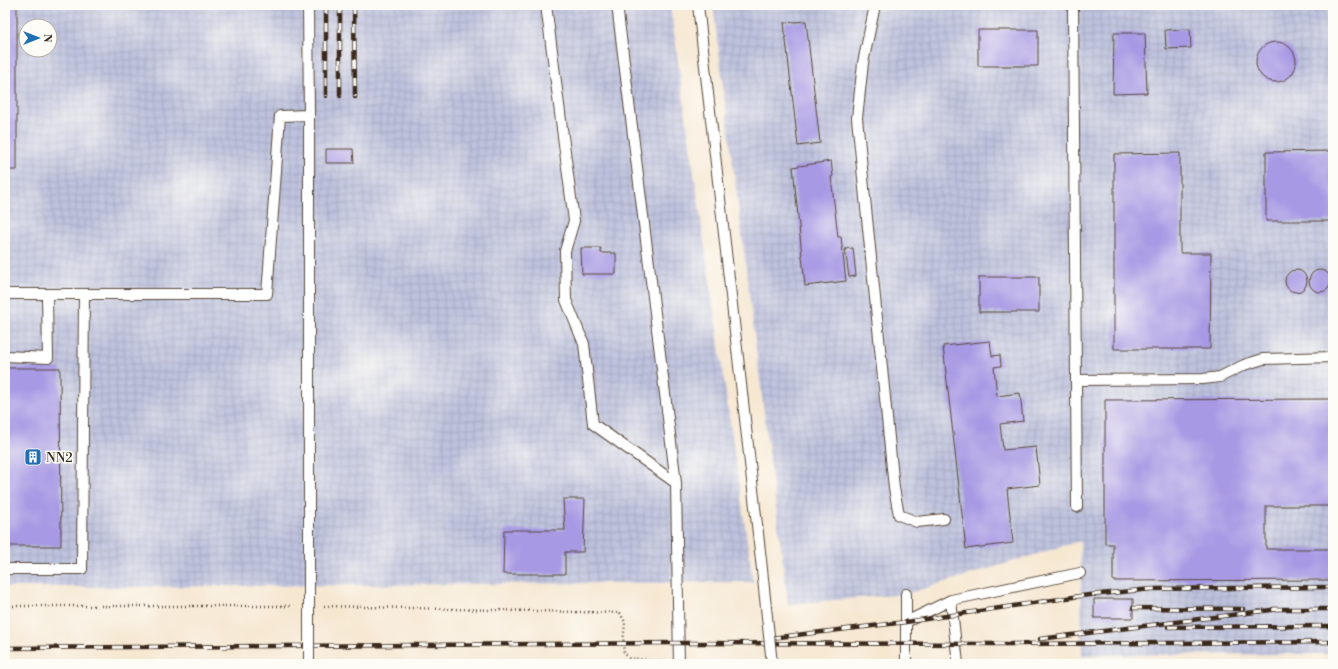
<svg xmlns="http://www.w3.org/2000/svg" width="1338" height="669" viewBox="0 0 1338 669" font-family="'Libre Bodoni',serif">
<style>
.industrial{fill:url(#industrial-grid);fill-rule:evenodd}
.building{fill:#a799e4}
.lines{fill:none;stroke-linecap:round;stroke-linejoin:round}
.service-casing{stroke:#574639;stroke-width:12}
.path{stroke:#574639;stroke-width:2.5;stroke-dasharray:1 3;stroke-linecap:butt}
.service{stroke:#fff;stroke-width:10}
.rail-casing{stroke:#3b2a1e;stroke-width:4.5}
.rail{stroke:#fdfcf7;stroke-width:3;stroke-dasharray:9;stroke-linecap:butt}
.service-bridge-casing{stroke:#574639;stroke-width:12;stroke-linecap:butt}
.service-bridge{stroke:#fff;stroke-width:10}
.labels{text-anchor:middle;stroke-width:3;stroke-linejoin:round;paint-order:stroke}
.poi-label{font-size:13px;fill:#3b2a1e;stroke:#fdfcf7;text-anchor:start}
</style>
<defs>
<pattern id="industrial-grid" width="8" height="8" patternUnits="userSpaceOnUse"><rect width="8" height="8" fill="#bec2dd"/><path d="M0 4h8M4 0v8" fill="none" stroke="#a4a7bd"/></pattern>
</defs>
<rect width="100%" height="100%" fill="#fdfcf7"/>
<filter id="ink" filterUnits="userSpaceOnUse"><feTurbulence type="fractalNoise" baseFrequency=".025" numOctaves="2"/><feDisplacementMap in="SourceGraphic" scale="8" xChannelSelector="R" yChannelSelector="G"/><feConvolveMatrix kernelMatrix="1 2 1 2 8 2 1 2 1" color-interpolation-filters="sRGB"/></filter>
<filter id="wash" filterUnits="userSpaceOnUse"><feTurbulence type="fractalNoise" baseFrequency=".012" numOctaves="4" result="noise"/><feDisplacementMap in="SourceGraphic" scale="16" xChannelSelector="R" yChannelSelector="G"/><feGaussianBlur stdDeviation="0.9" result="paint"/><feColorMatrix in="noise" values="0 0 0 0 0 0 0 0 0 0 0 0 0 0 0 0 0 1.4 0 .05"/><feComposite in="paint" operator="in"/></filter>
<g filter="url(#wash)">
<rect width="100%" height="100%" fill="#f6e7d1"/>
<!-- industrial -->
<path class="industrial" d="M 5,5 L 670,5 L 753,582 L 123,587 L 5,587 ZM 26,26 L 50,26 L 50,50 L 26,50 Z
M 713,5 L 1333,5 L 1333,654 L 1082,655 L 1080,541 L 906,594 L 788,604 Z"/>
<g id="blocks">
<!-- building -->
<path class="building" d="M 5,5 L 17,5 L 17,170 L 5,170 Z
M 806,21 L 820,143 L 798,146 L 784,23 Z
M 1190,29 L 1191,48 L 1166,49 L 1165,30 Z
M 978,30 L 1038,30 L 1038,66 L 978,66 Z
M 1114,33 L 1145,33 L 1147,93 L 1113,94 Z
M1256 62a20 20 0 1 1 40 0a20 20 0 1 1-40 0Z
M 326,149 L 353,149 L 354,163 L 326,163 Z
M 1333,151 L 1333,221 L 1266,221 L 1266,152 Z
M 1180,153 L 1180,253 L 1211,253 L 1210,349 L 1114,349 L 1114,154 Z
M 831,161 L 833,176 L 831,177 L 838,237 L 841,237 L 846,281 L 805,286 L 793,167 Z
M 581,248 L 601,248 L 601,253 L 616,253 L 616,274 L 582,274 Z
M 853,248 L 856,276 L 849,277 L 845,249 Z
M1285 281a11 11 0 1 1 22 0a11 11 0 1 1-22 0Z
M1309 281a11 11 0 1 1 22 0a11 11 0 1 1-22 0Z
M 979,277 L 1039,277 L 1039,312 L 979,312 Z
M 990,341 L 992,356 L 1000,355 L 1001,366 L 994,367 L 997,396 L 1020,393 L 1023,421 L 1000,424 L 1003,450 L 1036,447 L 1040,485 L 1007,489 L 1013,543 L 966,549 L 943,346 Z
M 5,368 L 60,368 L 61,546 L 5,546 Z
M 1333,399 L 1333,506 L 1266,506 L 1266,549 L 1333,549 L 1333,580 L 1113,581 L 1113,544 L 1105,544 L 1105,400 Z
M 563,499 L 585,499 L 583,552 L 565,552 L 565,574 L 503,574 L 504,530 L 565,530 Z
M 1094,599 L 1133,599 L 1133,618 L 1094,618 Z"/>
</g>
</g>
<g filter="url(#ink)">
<use href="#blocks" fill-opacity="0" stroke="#574639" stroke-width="1"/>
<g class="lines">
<!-- service casing -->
<g class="service-casing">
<path id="service" d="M 546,5 L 574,221 L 565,251 L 566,300 L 584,344 L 593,424 L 676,483
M 617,5 L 676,483 L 679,664
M 698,5 L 761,560
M 875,5 L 863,63 L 857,118 L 894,488 L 899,515 L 917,522 L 944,519
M 1073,5 L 1077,507
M 309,115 L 309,539
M 5,294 L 267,294 L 280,116 L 309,115 L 308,5
M 5,356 L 48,358 L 47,294
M 1076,380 L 1203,379 L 1220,377 L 1244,365 L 1263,359 L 1333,357
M 5,569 L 82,569 L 84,294
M 951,600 L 958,664
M 906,622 L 951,600 L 1080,573
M 906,664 L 906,594"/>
</g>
<!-- path -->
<path class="path" d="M 5,606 L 293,606
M 324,606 L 620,613 L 625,622 L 623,644 L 624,653 L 629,658 L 664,662"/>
<!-- service -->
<use href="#service" class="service"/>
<!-- rail casing -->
<g class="rail-casing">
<path id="rail" d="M 326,5 L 326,96
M 340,5 L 340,96
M 354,5 L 355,97
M 1133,608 L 1243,609
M 1273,609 L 1333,609
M 1168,627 L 1333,626
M 771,638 L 906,622 L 1080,596 L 1152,589 L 1333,587
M 1040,639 L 1279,609
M 5,648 L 680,643 L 1007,644 L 1333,642"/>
</g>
<!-- rail -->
<use href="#rail" class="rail"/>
<!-- service-bridge casing -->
<g class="service-bridge-casing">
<path id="service-bridge" d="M 309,539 L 309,664
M 761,560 L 772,664"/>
</g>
<!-- service-bridge -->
<use href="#service-bridge" class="service-bridge"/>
</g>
</g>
<!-- icons -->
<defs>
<g id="building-square" transform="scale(0.9)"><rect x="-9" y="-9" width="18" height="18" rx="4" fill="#1f6fb2" stroke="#fdfcf7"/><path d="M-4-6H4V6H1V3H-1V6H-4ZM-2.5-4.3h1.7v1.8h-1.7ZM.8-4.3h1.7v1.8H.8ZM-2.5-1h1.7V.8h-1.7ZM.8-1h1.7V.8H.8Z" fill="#fff"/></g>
</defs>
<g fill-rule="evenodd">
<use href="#building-square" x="33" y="457"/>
</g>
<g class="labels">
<!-- poi labels -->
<g class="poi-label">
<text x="46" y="462">NN2</text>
</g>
</g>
<!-- margin -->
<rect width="1338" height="669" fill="none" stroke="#fdfcf7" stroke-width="20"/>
<!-- north arrow -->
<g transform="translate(38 38) rotate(90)"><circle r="19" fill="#fdfcf7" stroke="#afa8a0"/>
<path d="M0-3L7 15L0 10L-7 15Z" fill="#1f6fb2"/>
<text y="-6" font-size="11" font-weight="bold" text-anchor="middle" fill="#3b2a1e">N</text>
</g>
</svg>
